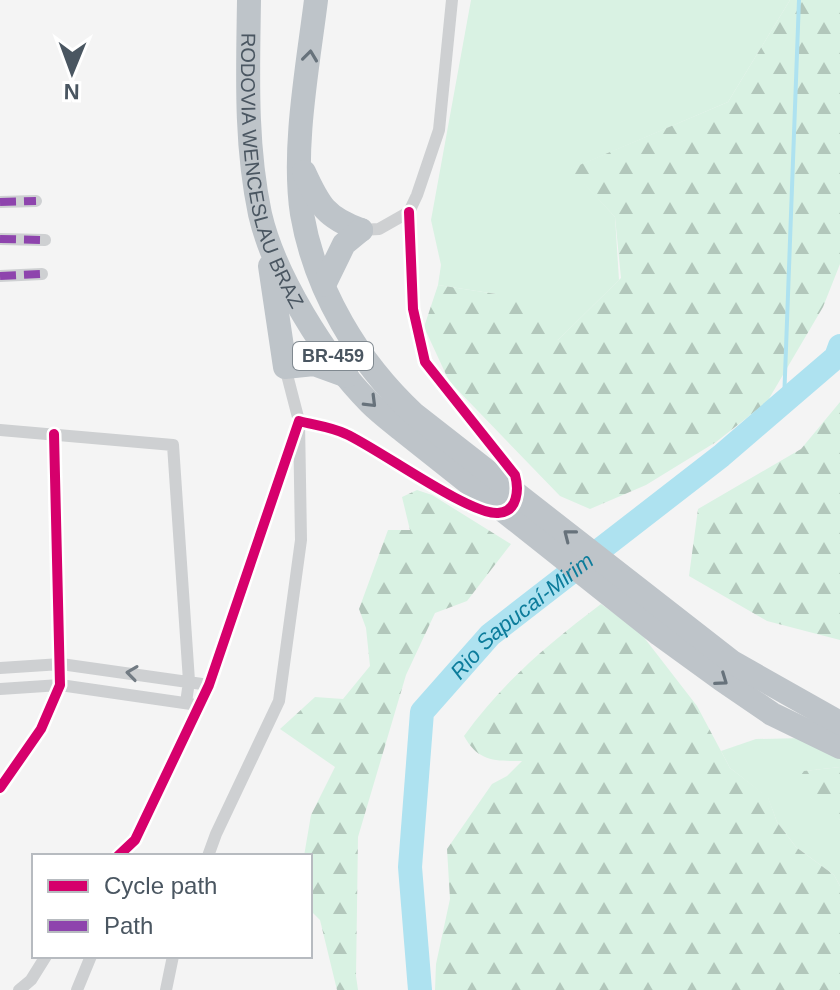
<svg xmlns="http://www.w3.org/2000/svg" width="840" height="990" viewBox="0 0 840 990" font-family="Helvetica,sans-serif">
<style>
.green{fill:#d9f2e3}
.forest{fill:url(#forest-firs)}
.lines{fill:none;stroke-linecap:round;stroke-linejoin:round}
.stream{stroke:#aee2f0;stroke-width:4}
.river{stroke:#aee2f0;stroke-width:24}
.street{stroke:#ced0d2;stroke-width:12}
.highway{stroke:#bec4c9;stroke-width:24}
.quiet{stroke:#8e44ad;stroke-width:8;stroke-dasharray:16 8;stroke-linecap:butt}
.cycleway-casing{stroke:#fff;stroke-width:15}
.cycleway{stroke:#d6006c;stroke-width:10}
.oneway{stroke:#67727b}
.oneway2{stroke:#727b83}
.labels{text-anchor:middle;stroke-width:7;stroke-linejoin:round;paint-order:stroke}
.shield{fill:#fff;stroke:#808990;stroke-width:2}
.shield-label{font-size:18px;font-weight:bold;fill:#4a5661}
.street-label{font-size:20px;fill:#4a5661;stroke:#fff}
.water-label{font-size:22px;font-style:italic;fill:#0c7c9b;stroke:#fff}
</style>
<defs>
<pattern id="forest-firs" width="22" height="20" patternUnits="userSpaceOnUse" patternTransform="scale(2)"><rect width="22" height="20" fill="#d9f2e3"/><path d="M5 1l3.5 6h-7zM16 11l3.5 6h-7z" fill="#b2c7bb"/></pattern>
</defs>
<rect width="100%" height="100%" fill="#f4f4f4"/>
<!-- green -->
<path class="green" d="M 471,0 L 790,0 L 728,102 L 571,169 L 615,217 L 619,280 L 558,340 L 496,294 L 438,285 L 441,265 L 431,220 Z
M 804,738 L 840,754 L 840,767 L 805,771 L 840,820 L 840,886 L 834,875 L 796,847 L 777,822 L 768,798 L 730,768 L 721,751 L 756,739 Z"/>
<!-- forest -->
<path class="forest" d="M 790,0 L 840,0 L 840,264 L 823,307 L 767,402 L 716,442 L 646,485 L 590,509 L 560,496 L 449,381 L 424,327 L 438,285 L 496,294 L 539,304 L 558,340 L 621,278 L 615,217 L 570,169 L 728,102 Z
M 840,402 L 840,640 L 767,621 L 689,576 L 698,509 L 801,449 Z
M 417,490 L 432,495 L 511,544 L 467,601 L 435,613 L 406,675 L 358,837 L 356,976 L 358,990 L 337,990 L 320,920 L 310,910 L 310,856 L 304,856 L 311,815 L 335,767 L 280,729 L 315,697 L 343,699 L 370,666 L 366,628 L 359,609 L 388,530 L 410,530 L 402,497 Z
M 601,604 L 639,631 L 697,706 L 730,768 L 768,797 L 777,822 L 796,847 L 834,875 L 840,886 L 840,990 L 435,990 L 436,964 L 450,899 L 447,849 L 492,784 L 507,776 L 522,761 C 496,761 478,762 464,736 C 503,682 548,644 601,604 Z
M 840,767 L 840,820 L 830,809 L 791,789 L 804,771 Z"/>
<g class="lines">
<!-- stream -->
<path class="stream" d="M 784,402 L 799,0"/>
<!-- river -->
<path class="river" id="s1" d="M 420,990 L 410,867 L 422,712 L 490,635 L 721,456 L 836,357 L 840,346"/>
<!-- street -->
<path class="street" d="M 0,202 L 36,201
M 409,212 L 413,309 L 425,362 L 515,475 L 518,491
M 361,230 L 379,229 L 409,212 L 417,195 L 439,130 L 452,0
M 0,239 L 45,240
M 0,276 L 42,274
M 0,430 L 173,445 L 189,681 L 186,703
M 0,668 L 61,664 L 209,685
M 0,689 L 60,685 L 191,704
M 0,788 L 41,729 L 60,685 L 54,434
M 118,856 L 135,840 L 209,685 L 299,421 L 344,433 L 469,506 L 496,512
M 208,856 L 216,834 L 279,701 L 301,540 L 299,421 L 285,367
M 19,990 L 31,980 L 46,956
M 77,990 L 91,956
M 166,990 L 173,956"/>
<!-- highway -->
<g class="highway">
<path id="s2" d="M 249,0 C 248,72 245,143 260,214 C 274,275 325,358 370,403 C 380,413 392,422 403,431 L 659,634 L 721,679 L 772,714 L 840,747"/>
<path d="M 316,0 C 308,65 292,149 302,214 C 315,290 358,362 414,414 L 732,662 L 840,723"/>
<path d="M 304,172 C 319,205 326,218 361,230"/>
<path d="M 270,266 L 285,367 L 314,364 L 347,376"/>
<path d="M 324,285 L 344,244 L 361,230"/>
</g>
<!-- quiet -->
<path class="quiet" d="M 0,202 L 36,201
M 0,239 L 45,240
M 0,276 L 42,274"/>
<!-- cycleway casing -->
<g class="cycleway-casing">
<path id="cycleway" d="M 0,788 L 41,729 L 60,685 L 54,434
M 118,856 L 135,840 L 209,685 L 299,421 C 314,425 332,427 346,434 C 379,449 469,515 498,513 C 518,512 519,489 515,475 L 425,362 L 413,309 L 409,212"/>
</g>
<!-- cycleway -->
<use href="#cycleway" class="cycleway"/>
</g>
<!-- one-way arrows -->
<defs><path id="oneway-chevron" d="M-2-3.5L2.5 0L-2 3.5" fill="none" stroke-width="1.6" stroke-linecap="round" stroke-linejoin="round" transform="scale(2)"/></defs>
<g class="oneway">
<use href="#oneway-chevron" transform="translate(310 56) rotate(-83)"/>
<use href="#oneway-chevron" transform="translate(371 402) rotate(45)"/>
<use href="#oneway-chevron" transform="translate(569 535) rotate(-142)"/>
<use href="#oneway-chevron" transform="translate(722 680) rotate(35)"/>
</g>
<use class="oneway2" href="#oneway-chevron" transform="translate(132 673) rotate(-172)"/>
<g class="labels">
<!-- shield labels -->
<rect class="shield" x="293" y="342" width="80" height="28" rx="6"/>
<g class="shield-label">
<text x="333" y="362">BR-459</text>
</g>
<!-- street labels -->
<g class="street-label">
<text dy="7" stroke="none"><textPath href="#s2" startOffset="174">RODOVIA WENCESLAU BRAZ</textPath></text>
</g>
<!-- water labels -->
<g class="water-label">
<text dy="8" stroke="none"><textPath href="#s1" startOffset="418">Rio Sapucaí-Mirim</textPath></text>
</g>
</g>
<!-- legend -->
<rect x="32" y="854" width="280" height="104" fill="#ffffff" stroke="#b7bbc0" stroke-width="2"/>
<rect x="48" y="880" width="40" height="12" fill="#d6006c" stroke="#b7bbc0" stroke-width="2"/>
<text x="104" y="894" font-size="24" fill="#4a5661">Cycle path</text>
<rect x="48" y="920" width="40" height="12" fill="#8e44ad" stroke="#b7bbc0" stroke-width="2"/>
<text x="104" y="934" font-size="24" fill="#4a5661">Path</text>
<!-- north arrow -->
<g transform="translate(72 72) rotate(181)" stroke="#ffffff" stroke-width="6" paint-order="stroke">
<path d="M0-6L14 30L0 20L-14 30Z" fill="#4a5661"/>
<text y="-12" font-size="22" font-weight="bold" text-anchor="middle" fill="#4a5661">N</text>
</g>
</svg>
